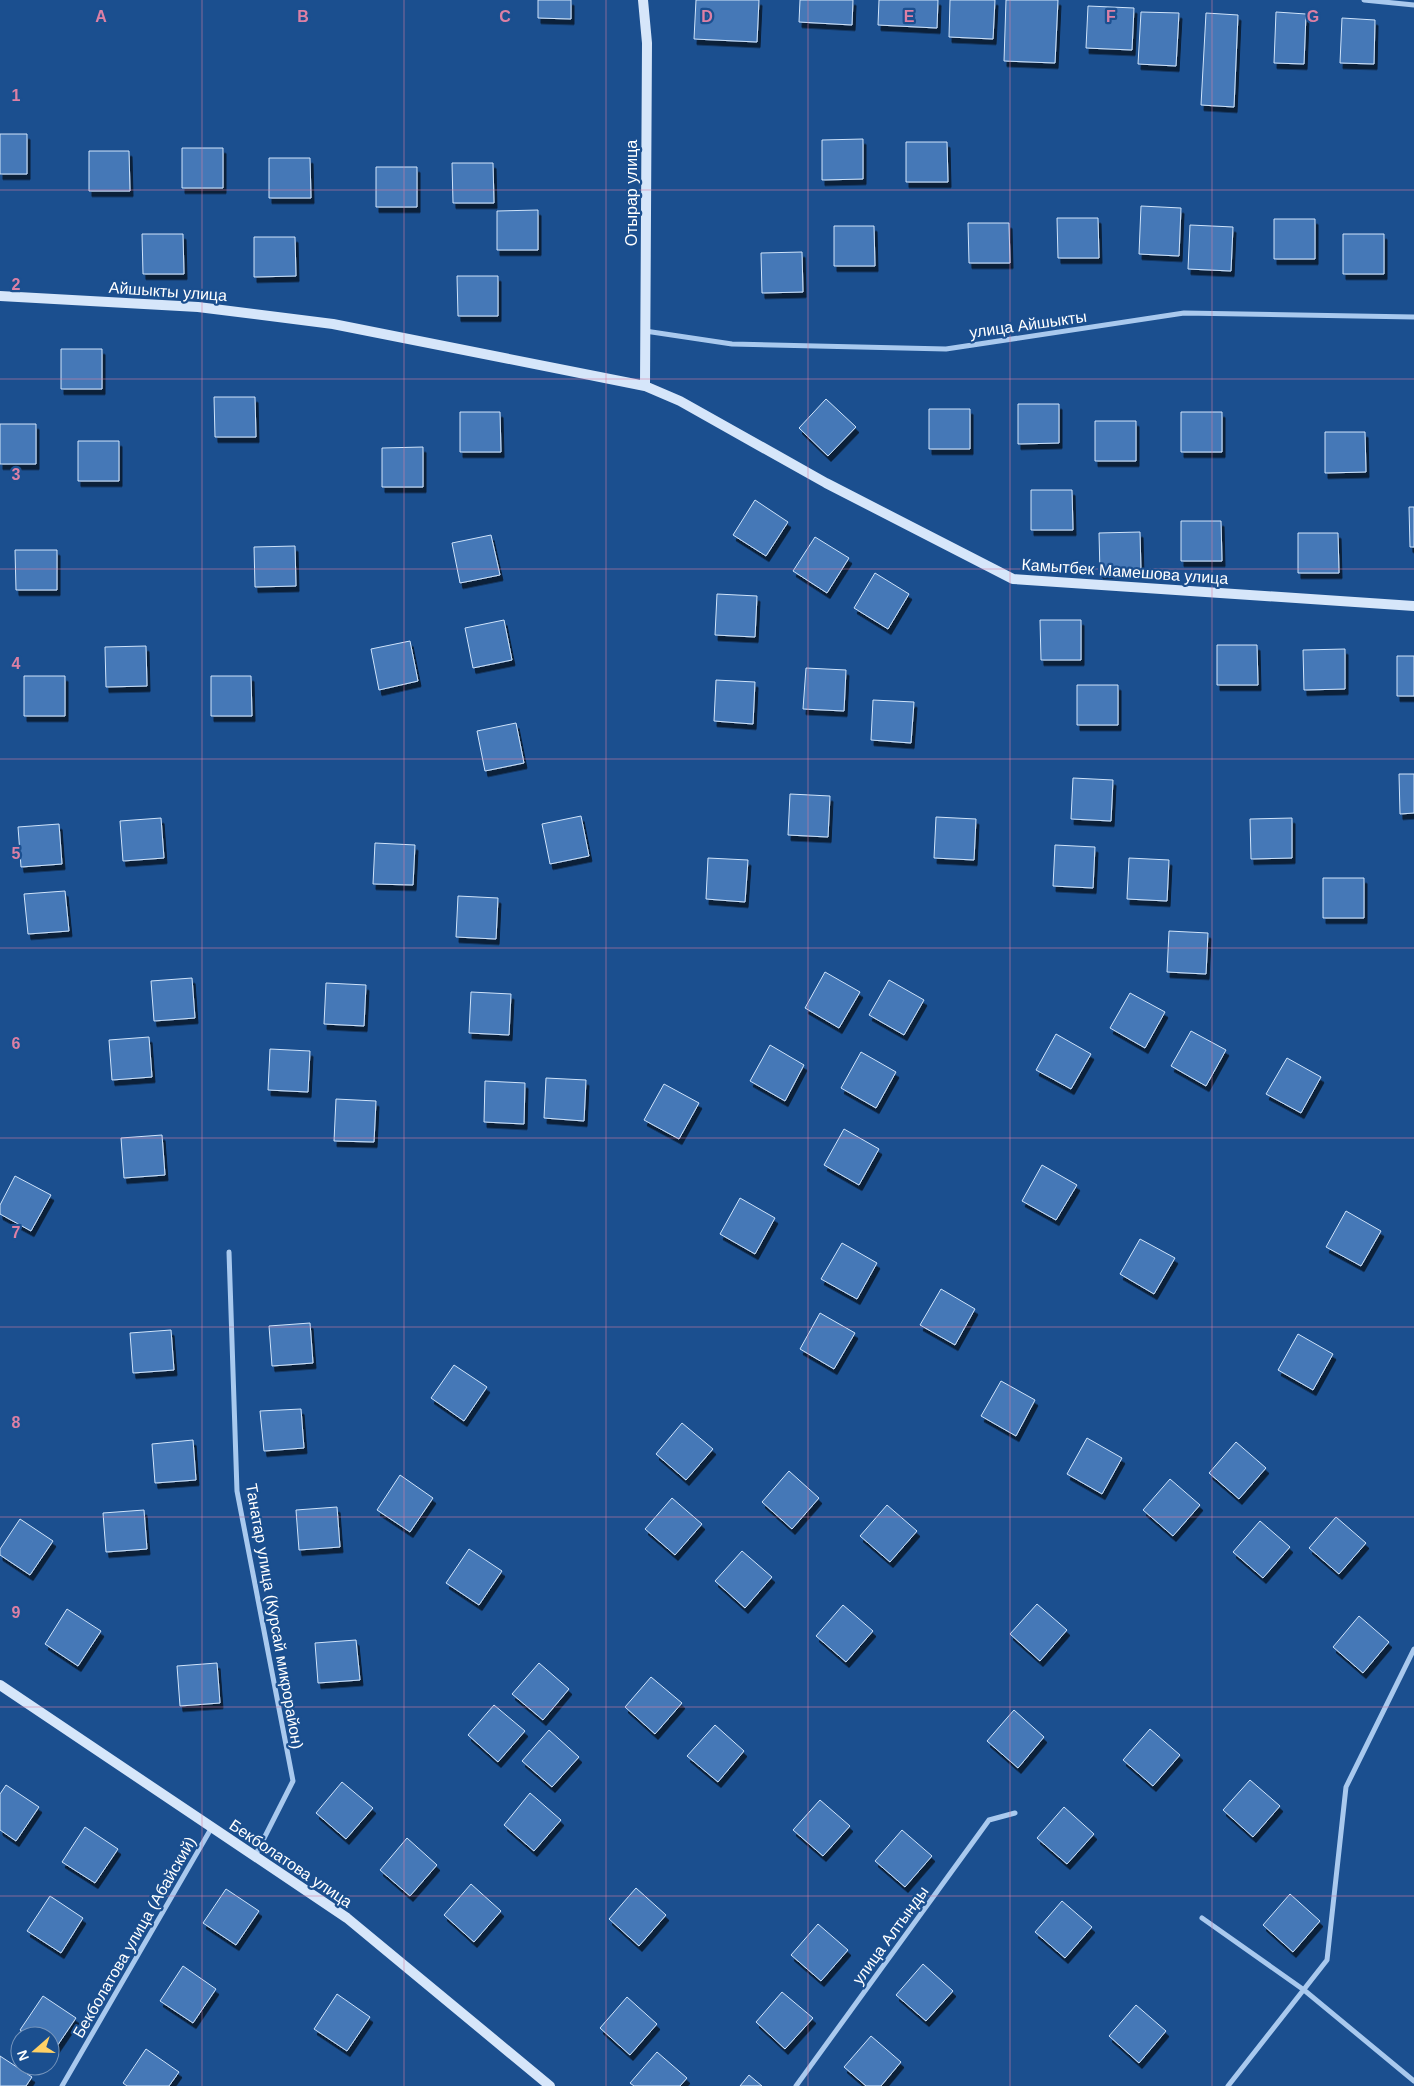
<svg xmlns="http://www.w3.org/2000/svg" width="1414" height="2086" viewBox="0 0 1414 2086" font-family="Arial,sans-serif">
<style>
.building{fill:#4478b7;stroke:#cfe3fa;filter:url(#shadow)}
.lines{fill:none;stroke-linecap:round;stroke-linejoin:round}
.street{stroke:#a9c9ee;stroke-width:5}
.secondary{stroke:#d6e6fa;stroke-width:10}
.grid{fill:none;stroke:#dd80a5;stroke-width:1;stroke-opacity:0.55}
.labels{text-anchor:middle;stroke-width:4.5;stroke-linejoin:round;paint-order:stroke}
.street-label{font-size:16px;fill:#fff;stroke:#1b4f8f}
.grid-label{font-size:16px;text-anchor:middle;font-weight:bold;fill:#dd80a5;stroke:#1b4f8f;stroke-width:4.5;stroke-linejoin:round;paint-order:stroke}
</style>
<defs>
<filter id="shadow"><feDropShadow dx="3" dy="5.5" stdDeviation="0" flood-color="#0009"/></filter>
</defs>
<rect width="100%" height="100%" fill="#1b4f8f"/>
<!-- building -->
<path class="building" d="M 538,0 L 571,0 L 571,19 L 538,18 Z
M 696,0 L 759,0 L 757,42 L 694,39 Z
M 800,0 L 853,0 L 852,25 L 799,22 Z
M 879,0 L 938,0 L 937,28 L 878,25 Z
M 950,0 L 995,0 L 993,39 L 949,37 Z
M 1006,0 L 1058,0 L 1055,63 L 1004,61 Z
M 1088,6 L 1134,8 L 1132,50 L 1086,48 Z
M 1141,12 L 1179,13 L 1176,66 L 1138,64 Z
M 1276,12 L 1306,14 L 1304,64 L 1274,63 Z
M 1206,13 L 1238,15 L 1234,107 L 1201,105 Z
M 1342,18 L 1375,20 L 1374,64 L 1340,63 Z
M 0,134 L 27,134 L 27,174 L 0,174 Z
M 863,139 L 863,179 L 822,180 L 822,140 Z
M 906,142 L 947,142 L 948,182 L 906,182 Z
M 182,148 L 223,148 L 223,188 L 182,188 Z
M 89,151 L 129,151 L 130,191 L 89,191 Z
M 269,158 L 310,158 L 311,198 L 269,198 Z
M 452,163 L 493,163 L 494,203 L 453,203 Z
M 376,167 L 417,167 L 417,207 L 376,207 Z
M 1141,206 L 1181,208 L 1179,256 L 1139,254 Z
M 538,210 L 538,250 L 497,250 L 497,211 Z
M 1057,218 L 1098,218 L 1099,258 L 1058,258 Z
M 1274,219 L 1315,219 L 1315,259 L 1274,259 Z
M 968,223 L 1009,223 L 1010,263 L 969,263 Z
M 1190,225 L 1233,227 L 1231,271 L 1188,269 Z
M 834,226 L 874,226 L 875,266 L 834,266 Z
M 142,234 L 183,234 L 184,274 L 143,274 Z
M 1343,234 L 1384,234 L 1384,274 L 1343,274 Z
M 254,237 L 295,237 L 296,276 L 254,277 Z
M 802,252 L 803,292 L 762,293 L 761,253 Z
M 457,276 L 498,276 L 498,316 L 458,316 Z
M 61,349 L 102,349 L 102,389 L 61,389 Z
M 214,397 L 255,397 L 256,437 L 215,437 Z
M 826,399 L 856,427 L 828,456 L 799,428 Z
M 1018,404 L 1059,404 L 1059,443 L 1018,444 Z
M 929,409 L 970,409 L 970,449 L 929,449 Z
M 460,412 L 500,412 L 501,452 L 460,452 Z
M 1181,412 L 1222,412 L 1222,452 L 1181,452 Z
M 1095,421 L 1136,421 L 1136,461 L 1095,461 Z
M 0,424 L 36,424 L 36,464 L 0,464 Z
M 1325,432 L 1365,432 L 1366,472 L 1325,473 Z
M 78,441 L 119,441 L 119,481 L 78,481 Z
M 423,447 L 423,487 L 382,487 L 382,448 Z
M 1031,490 L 1072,490 L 1073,530 L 1031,530 Z
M 755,500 L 788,522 L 766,556 L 733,535 Z
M 1409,507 L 1414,507 L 1414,547 L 1410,547 Z
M 1181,521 L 1221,521 L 1222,561 L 1181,561 Z
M 1140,532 L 1141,572 L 1100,573 L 1099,533 Z
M 1298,533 L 1338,533 L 1339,573 L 1298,573 Z
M 491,535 L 500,575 L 460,583 L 452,543 Z
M 815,537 L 849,558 L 827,593 L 793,571 Z
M 295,546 L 296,586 L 255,587 L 254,547 Z
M 15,550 L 57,550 L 57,590 L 16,590 Z
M 875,573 L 909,594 L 888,629 L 854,608 Z
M 717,594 L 757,596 L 755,637 L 715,635 Z
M 504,620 L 512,660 L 473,668 L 465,628 Z
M 1040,620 L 1081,620 L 1081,660 L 1041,660 Z
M 410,641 L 418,681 L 379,690 L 371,649 Z
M 1217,645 L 1257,645 L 1258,685 L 1217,685 Z
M 146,646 L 147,686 L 106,687 L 105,647 Z
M 1345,649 L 1345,689 L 1304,690 L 1303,650 Z
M 1397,656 L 1414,656 L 1414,696 L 1397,696 Z
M 806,668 L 846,670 L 844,711 L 803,709 Z
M 24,676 L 65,676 L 65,716 L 24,716 Z
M 211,676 L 251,676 L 252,716 L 211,716 Z
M 716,680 L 755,682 L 753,724 L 714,721 Z
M 1077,685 L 1118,685 L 1118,725 L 1077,725 Z
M 873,700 L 914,702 L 911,743 L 871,740 Z
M 516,723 L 524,763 L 485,771 L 477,731 Z
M 1399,774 L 1414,774 L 1414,813 L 1400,814 Z
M 1073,778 L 1113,780 L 1111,821 L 1071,819 Z
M 790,794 L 830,796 L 828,837 L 788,835 Z
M 581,816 L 589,856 L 550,864 L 542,824 Z
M 936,817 L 976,819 L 974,860 L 934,858 Z
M 161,818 L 164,858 L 123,861 L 120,821 Z
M 1292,818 L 1292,858 L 1251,859 L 1250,819 Z
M 59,824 L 62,864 L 21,867 L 18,827 Z
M 375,843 L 415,845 L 413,885 L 373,884 Z
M 1055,845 L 1095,847 L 1093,888 L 1053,886 Z
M 708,858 L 748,860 L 745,902 L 706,899 Z
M 1129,858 L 1169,860 L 1167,901 L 1127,899 Z
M 1323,878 L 1364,878 L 1364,918 L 1323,918 Z
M 65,891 L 69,931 L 28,934 L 24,894 Z
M 458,896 L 498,898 L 496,939 L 456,937 Z
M 1169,931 L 1208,933 L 1206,974 L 1167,972 Z
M 825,972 L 860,992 L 839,1028 L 805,1008 Z
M 192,978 L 195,1018 L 154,1021 L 151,981 Z
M 889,980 L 924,1000 L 904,1035 L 869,1015 Z
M 326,983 L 366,985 L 364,1026 L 324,1024 Z
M 471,992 L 511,994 L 509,1035 L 469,1033 Z
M 1130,993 L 1165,1012 L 1145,1048 L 1110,1028 Z
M 1191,1031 L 1226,1050 L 1206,1086 L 1171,1066 Z
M 1056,1034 L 1091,1054 L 1071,1089 L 1036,1070 Z
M 149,1037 L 152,1077 L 112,1080 L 109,1040 Z
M 770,1045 L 804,1065 L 785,1101 L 750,1081 Z
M 270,1049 L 310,1051 L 308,1092 L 268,1090 Z
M 861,1052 L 896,1072 L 876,1108 L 841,1088 Z
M 1287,1058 L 1321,1077 L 1301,1113 L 1266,1094 Z
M 546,1078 L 586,1080 L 584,1121 L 544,1118 Z
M 485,1081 L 525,1083 L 524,1124 L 484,1122 Z
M 664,1084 L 699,1103 L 679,1139 L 644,1120 Z
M 336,1099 L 376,1101 L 374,1142 L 334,1141 Z
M 844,1129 L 879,1149 L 859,1185 L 824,1165 Z
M 162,1135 L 165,1175 L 124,1178 L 121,1138 Z
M 1042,1165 L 1077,1185 L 1056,1220 L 1022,1201 Z
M 15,1176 L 51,1195 L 31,1231 L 0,1214 L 0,1205 Z
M 740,1198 L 775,1218 L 755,1254 L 720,1234 Z
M 1346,1211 L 1381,1231 L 1361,1266 L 1326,1247 Z
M 1140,1239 L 1175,1258 L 1154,1294 L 1120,1274 Z
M 842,1243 L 877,1263 L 857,1299 L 821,1279 Z
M 941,1289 L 975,1309 L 955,1345 L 920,1325 Z
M 820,1313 L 855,1333 L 834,1369 L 800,1349 Z
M 310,1323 L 313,1363 L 272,1366 L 269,1326 Z
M 171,1330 L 174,1370 L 133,1373 L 130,1333 Z
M 1298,1334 L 1333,1354 L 1313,1390 L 1278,1370 Z
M 454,1365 L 487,1387 L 464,1421 L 431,1398 Z
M 1001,1381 L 1035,1400 L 1016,1436 L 981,1416 Z
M 301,1409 L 304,1448 L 264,1451 L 260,1411 Z
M 682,1423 L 713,1449 L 686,1480 L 656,1454 Z
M 1087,1438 L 1122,1458 L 1102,1494 L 1067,1474 Z
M 193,1440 L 196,1480 L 155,1483 L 152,1444 Z
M 1236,1442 L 1266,1468 L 1239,1499 L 1209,1473 Z
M 789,1471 L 819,1498 L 792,1529 L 762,1502 Z
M 400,1475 L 433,1498 L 410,1532 L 377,1510 Z
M 1170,1479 L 1200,1505 L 1173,1536 L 1143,1510 Z
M 672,1498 L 702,1524 L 675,1555 L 645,1529 Z
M 887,1505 L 917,1531 L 890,1562 L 860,1536 Z
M 337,1507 L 340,1547 L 299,1550 L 296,1510 Z
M 144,1510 L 147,1549 L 106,1552 L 103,1513 Z
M 1336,1517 L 1366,1543 L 1339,1574 L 1309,1548 Z
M 20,1519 L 53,1541 L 30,1575 L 0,1555 L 0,1549 Z
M 1260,1521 L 1290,1547 L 1263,1578 L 1233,1552 Z
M 469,1549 L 502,1571 L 479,1605 L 446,1583 Z
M 742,1551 L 772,1577 L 745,1608 L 715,1581 Z
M 1037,1604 L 1067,1630 L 1040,1661 L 1010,1634 Z
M 843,1605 L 873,1631 L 846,1662 L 816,1636 Z
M 67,1609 L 101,1631 L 78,1666 L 45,1644 Z
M 1359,1616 L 1389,1642 L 1363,1673 L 1333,1647 Z
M 356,1640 L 360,1680 L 318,1683 L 315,1643 Z
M 217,1663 L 220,1703 L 180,1706 L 177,1666 Z
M 539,1663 L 569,1689 L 543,1720 L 512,1694 Z
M 651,1677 L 682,1703 L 655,1734 L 625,1707 Z
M 494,1705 L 525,1731 L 498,1762 L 468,1735 Z
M 1014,1710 L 1044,1737 L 1018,1768 L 987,1741 Z
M 715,1725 L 744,1751 L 718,1782 L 687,1756 Z
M 1150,1729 L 1180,1755 L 1153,1786 L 1123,1760 Z
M 549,1730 L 579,1757 L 552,1787 L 522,1761 Z
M 1250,1780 L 1280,1806 L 1253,1837 L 1223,1810 Z
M 342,1782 L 373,1808 L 346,1839 L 316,1813 Z
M 6,1785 L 39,1807 L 16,1841 L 0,1830 L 0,1794 Z
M 530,1793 L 561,1820 L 534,1851 L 504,1825 Z
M 820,1800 L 850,1826 L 823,1856 L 793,1830 Z
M 1064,1807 L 1094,1834 L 1067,1864 L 1037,1838 Z
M 85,1827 L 118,1849 L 95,1883 L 62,1862 Z
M 902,1830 L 932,1856 L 905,1887 L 875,1861 Z
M 407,1838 L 437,1865 L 410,1896 L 380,1870 Z
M 471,1884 L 501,1911 L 474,1942 L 444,1915 Z
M 636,1888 L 666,1915 L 639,1946 L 609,1919 Z
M 226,1889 L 259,1911 L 236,1945 L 203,1923 Z
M 1290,1894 L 1320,1921 L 1293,1952 L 1263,1925 Z
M 50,1896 L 83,1918 L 61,1953 L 27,1931 Z
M 1062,1901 L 1092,1927 L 1065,1958 L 1035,1932 Z
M 818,1924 L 848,1950 L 821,1981 L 791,1955 Z
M 923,1964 L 953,1991 L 926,2021 L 896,1995 Z
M 183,1966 L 216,1989 L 193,2023 L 160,2001 Z
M 782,1992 L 813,2018 L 785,2049 L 756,2022 Z
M 337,1994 L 370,2017 L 347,2051 L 314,2029 Z
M 43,1996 L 76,2018 L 53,2052 L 50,2050 L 50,2036 L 29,2036 L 20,2030 Z
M 627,1997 L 657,2024 L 630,2055 L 600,2028 Z
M 1136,2005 L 1166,2031 L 1139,2063 L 1109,2036 Z
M 871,2036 L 901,2062 L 881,2086 L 866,2086 L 844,2067 Z
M 146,2049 L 179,2072 L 169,2086 L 127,2086 L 123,2083 Z
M 657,2052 L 687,2078 L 680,2086 L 634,2086 L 630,2083 Z
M 0,2056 L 32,2077 L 26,2086 L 0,2086 Z
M 749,2075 L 762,2086 L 740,2086 Z"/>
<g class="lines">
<!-- street -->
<path class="street" d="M 1364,0 L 1414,5
M 645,331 L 732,344 L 946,349 L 1184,313 L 1414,317
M 229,1252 L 237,1491 L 293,1781 L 255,1856
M 1202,1918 L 1304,1990 L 1414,2081
M 62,2086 L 212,1827
M 796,2086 L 989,1820 L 1015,1813
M 1228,2086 L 1327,1960 L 1346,1787 L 1414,1649"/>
<!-- secondary -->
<path class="secondary" d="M 643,0 L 647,43 L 645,386
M 0,296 L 198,307 L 333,324 L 645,386 L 680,401 L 826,483 L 1013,579 L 1414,606
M 0,1685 L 347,1918 L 550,2086"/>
</g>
<!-- grid -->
<path class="grid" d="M 202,0 L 202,2086M 404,0 L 404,2086M 606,0 L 606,2086M 808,0 L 808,2086M 1010,0 L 1010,2086M 1212,0 L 1212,2086M 0,190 L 1414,190M 0,379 L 1414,379M 0,569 L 1414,569M 0,759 L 1414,759M 0,948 L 1414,948M 0,1138 L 1414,1138M 0,1327 L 1414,1327M 0,1517 L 1414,1517M 0,1707 L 1414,1707M 0,1896 L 1414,1896"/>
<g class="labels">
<!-- street labels -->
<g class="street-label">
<text transform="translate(631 193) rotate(-90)" y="6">Отырар улица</text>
<text transform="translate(168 291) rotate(4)" y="6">Айшыкты улица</text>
<text transform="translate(1028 324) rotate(-8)" y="6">улица Айшыкты</text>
<text transform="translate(1125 571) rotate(4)" y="6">Камытбек Мамешова улица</text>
<text transform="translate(275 1616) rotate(80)" y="6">Танатар улица (Курсай микрорайон)</text>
<text transform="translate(291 1863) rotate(34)" y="6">Бекболатова улица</text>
<text transform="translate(890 1935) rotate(-54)" y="6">улица Алтынды</text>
<text transform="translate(134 1937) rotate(-60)" y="6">Бекболатова улица (Абайский)</text>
</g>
</g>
<g class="grid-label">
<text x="101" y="22">A</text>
<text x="303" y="22">B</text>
<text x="505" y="22">C</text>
<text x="707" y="22">D</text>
<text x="909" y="22">E</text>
<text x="1111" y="22">F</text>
<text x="1313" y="22">G</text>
<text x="16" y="101">1</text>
<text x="16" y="290">2</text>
<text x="16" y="480">3</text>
<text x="16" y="669">4</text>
<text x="16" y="859">5</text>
<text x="16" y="1049">6</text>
<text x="16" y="1238">7</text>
<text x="16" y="1428">8</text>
<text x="16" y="1618">9</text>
</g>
<!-- north arrow -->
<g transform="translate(35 2051) rotate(250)"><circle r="24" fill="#1b4f8f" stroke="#7695bc"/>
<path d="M0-4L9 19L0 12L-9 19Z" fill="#ffd166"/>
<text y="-8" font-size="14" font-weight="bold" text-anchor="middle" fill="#ffffff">N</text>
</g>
</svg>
